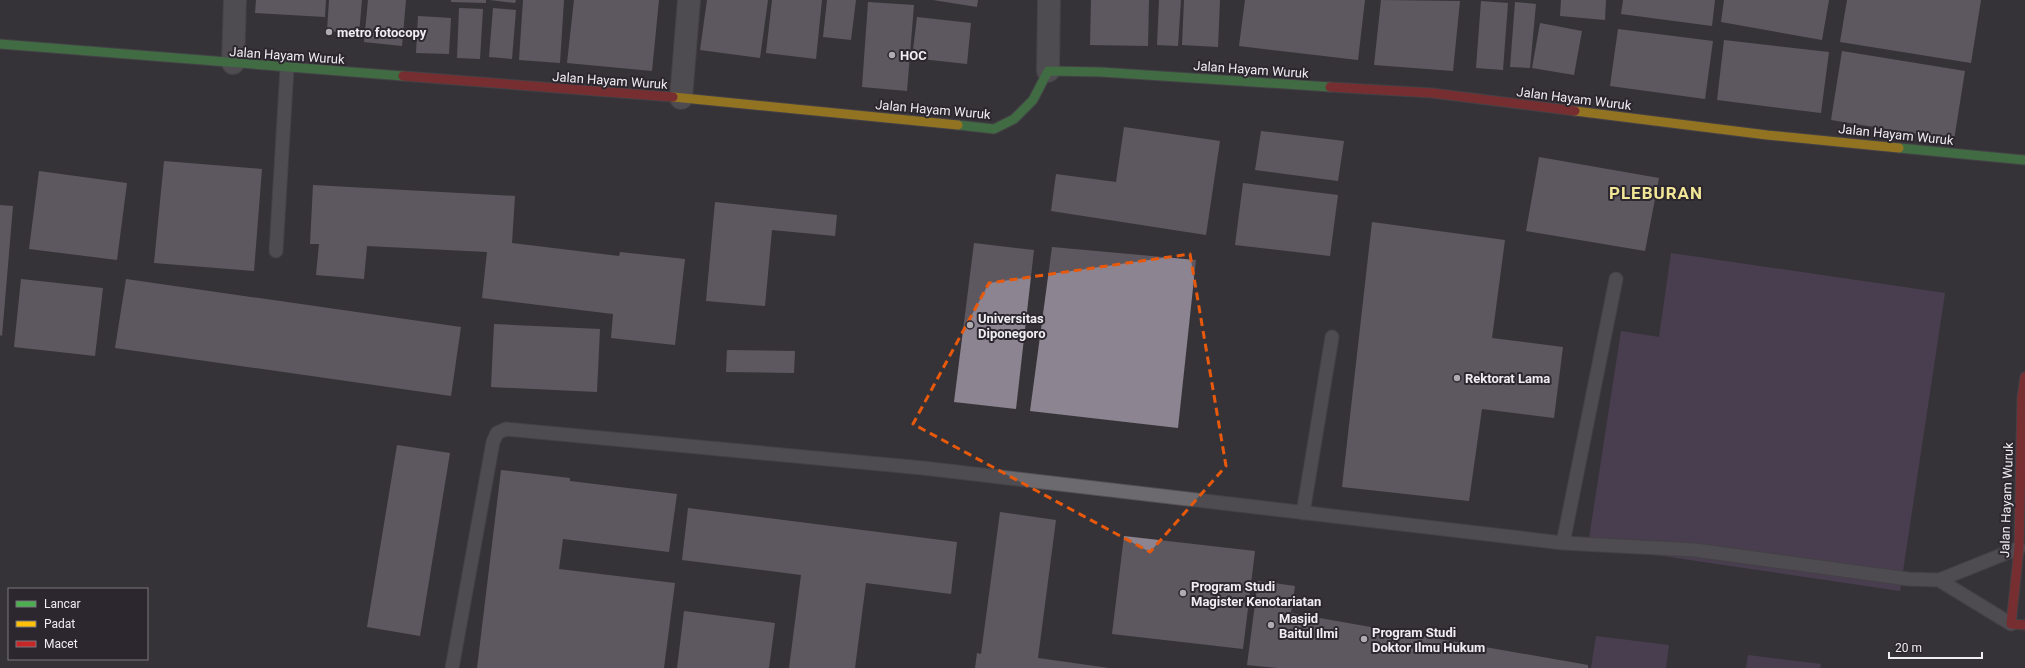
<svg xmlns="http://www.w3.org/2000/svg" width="2025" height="668" viewBox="0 0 2025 668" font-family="Roboto,sans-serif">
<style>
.green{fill:#5e4d6a}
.building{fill:#8c8491}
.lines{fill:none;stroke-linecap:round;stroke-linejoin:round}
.lane-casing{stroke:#545256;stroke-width:15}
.street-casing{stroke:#545256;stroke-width:24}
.fast-casing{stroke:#545256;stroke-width:11}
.slow-casing{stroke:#545256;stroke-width:11}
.jam-casing{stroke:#545256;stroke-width:11}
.lane{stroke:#6c6a6e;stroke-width:13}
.street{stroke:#6c6a6e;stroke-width:22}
.fast{stroke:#4caf50;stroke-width:9}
.slow{stroke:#ffc107;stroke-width:9}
.jam{stroke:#c62828;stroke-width:9}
.marked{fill:none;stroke:#e8590c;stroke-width:3;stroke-dasharray:8 5;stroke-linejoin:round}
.poi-dot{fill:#aeabb1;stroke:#2c272f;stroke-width:1.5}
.labels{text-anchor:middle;stroke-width:4;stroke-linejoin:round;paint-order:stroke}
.poi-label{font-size:13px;font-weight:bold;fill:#efecf2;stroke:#2c272f;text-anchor:start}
.street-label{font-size:13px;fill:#efecf2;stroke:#2c272f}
.district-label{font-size:17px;font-weight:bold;letter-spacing:1px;fill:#f2e697;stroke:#2c272f}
</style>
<rect width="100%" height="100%" fill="#363338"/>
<!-- green -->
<path class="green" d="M 1671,253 L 1945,293 L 1900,591 L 1588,545 L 1621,331 L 1659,337 Z
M 1596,636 L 1669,645 L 1666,668 L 1591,668 Z
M 1748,655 L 1821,664 L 1820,668 L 1746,668 Z"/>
<!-- building -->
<path class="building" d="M 256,0 L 326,0 L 325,17 L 255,13 Z
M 329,0 L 362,0 L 359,34 L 327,31 Z
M 368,0 L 406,0 L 402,46 L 364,42 Z
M 451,0 L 486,0 L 486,3 L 451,2 Z
M 490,0 L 516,0 L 515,3 Z
M 523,0 L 564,0 L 560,63 L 519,60 Z
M 574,0 L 659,0 L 652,71 L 567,63 Z
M 707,0 L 768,0 L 760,58 L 700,50 Z
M 772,0 L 822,0 L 816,59 L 766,53 Z
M 827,0 L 856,0 L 851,40 L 823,37 Z
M 933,0 L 978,0 L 977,7 Z
M 1091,0 L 1149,0 L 1148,46 L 1090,45 Z
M 1159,0 L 1181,0 L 1178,46 L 1157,45 Z
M 1184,0 L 1220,0 L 1218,47 L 1182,45 Z
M 1245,0 L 1365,0 L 1358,60 L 1239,46 Z
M 1381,0 L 1460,1 L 1453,71 L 1374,65 Z
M 1561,0 L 1606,0 L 1605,20 L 1560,16 Z
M 1623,0 L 1715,0 L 1712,26 L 1621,14 Z
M 1724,0 L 1829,0 L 1822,40 L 1721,22 Z
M 1847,0 L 1981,0 L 1971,63 L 1840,42 Z
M 1481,1 L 1508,3 L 1503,70 L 1476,68 Z
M 868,2 L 914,5 L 907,91 L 862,87 Z
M 1515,2 L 1536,4 L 1530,68 L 1510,67 Z
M 459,8 L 483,9 L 480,59 L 457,58 Z
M 493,8 L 516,10 L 512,59 L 489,57 Z
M 418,16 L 451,18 L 449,54 L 416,53 Z
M 917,17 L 971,23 L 967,64 L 912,58 Z
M 1540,23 L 1582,31 L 1574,75 L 1532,68 Z
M 1618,29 L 1713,41 L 1705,99 L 1610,86 Z
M 1724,40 L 1829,52 L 1821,113 L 1717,100 Z
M 1842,51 L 1965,71 L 1954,140 L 1831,120 Z
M 1124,127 L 1220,141 L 1206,235 L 1051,211 L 1056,174 L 1116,182 Z
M 1261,131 L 1344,141 L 1338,181 L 1255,170 Z
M 1539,157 L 1659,178 L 1645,251 L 1526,231 Z
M 164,161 L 262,169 L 254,271 L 154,263 Z
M 39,171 L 127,183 L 117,260 L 29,249 Z
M 1243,183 L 1338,195 L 1330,256 L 1235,245 Z
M 313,185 L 515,196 L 512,243 L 619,256 L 620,252 L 685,259 L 675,345 L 611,338 L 613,314 L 482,298 L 487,252 L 367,246 L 364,279 L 316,275 L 319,244 L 310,244 Z
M 715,202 L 837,215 L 835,236 L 772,230 L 765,306 L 706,301 Z
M 0,205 L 13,206 L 2,336 L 0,335 Z
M 1372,222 L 1505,240 L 1492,338 L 1563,347 L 1554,418 L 1482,409 L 1469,501 L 1342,487 Z
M 974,243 L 1034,250 L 1016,409 L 954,402 Z
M 1052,247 L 1196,260 L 1178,428 L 1030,411 Z
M 21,279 L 103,288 L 95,356 L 14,347 Z
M 126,279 L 461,327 L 451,396 L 115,348 Z
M 494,324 L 600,329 L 597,392 L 491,387 Z
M 727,350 L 795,351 L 794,373 L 726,372 Z
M 397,445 L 450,453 L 420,636 L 367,627 Z
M 501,470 L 570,478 L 570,481 L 677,494 L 669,552 L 563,539 L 559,569 L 675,583 L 664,668 L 477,668 Z
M 688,508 L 957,542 L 951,594 L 866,583 L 855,668 L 789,668 L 801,575 L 682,560 Z
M 1000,512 L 1056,520 L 1038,658 L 1109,668 L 975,668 L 977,653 L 981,654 Z
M 1124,536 L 1255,551 L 1243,649 L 1112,634 Z
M 1258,581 L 1295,586 L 1291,613 L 1588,665 L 1588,668 L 1278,668 L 1247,665 Z
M 684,611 L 775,623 L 769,668 L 677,668 Z"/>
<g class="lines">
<!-- lane casing -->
<g class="lane-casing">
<path id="lane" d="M 276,251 L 287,68
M 1303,513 L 1332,337
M 1563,543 L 1616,279
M 1939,580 L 2011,624
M 452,668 L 493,442 L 497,433 L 506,429 L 923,468 L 1563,543 L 1695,550 L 1908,579 L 1939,580 L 2019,548"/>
</g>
<!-- street casing -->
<g class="street-casing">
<path id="street" d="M 233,63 L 235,0
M 1048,71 L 1049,0
M 681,98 L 689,0"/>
</g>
<!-- fast casing -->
<g class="fast-casing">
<path id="fast" d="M 0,44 L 403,76
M 958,125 L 994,129 L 1014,119 L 1033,100 L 1048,71 L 1101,72 L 1330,87
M 1899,148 L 2025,160"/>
</g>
<!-- slow casing -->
<g class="slow-casing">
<path id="slow" d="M 673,97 L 958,125
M 1575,111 L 1767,135 L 1899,148"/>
</g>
<!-- jam casing -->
<g class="jam-casing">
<path id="jam" d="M 403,76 L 673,97
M 1330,87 L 1432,93 L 1575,111
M 2025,377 L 2022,398 L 2019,548 L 2011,624 L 2025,625"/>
</g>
<!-- lane -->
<use href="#lane" class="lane"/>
<!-- street -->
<use href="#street" class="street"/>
<!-- fast -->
<use href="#fast" class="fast"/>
<!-- slow -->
<use href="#slow" class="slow"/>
<!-- jam -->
<use href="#jam" class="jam"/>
</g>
<!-- marked area -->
<path d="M0 0H2025V668H0ZM 1190,254 L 1226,466 L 1150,552 L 913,424 L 989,283 Z" fill="#363338" fill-opacity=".55" fill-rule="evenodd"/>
<path class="marked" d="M 1190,254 L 1226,466 L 1150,552 L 913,424 L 989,283 Z"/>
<!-- markers -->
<g class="poi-dot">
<circle cx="329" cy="32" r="4"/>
<circle cx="892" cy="55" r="4"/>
<circle cx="970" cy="325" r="4"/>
<circle cx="1457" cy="378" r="4"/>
<circle cx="1183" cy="593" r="4"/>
<circle cx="1271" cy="625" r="4"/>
<circle cx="1364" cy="639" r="4"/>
</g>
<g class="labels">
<!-- poi labels -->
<g class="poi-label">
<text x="337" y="37">metro fotocopy</text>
<text x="900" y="60">HOC</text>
<text x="978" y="323">Universitas<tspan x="978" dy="15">Diponegoro</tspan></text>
<text x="1465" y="383">Rektorat Lama</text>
<text x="1191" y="591">Program Studi<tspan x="1191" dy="15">Magister Kenotariatan</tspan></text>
<text x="1279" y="623">Masjid<tspan x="1279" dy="15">Baitul Ilmi</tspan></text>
<text x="1372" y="637">Program Studi<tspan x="1372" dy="15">Doktor Ilmu Hukum</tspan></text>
</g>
<!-- street labels -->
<g class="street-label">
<text transform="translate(287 55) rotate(4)" y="5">Jalan Hayam Wuruk</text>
<text transform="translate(1251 69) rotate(4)" y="5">Jalan Hayam Wuruk</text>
<text transform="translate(610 80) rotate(4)" y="5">Jalan Hayam Wuruk</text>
<text transform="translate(1574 98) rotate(7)" y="5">Jalan Hayam Wuruk</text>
<text transform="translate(933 109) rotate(5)" y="5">Jalan Hayam Wuruk</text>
<text transform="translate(1896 134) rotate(6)" y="5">Jalan Hayam Wuruk</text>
<text transform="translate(2006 500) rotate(-88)" y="5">Jalan Hayam Wuruk</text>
</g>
<!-- district labels -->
<g class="district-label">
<text x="1656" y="199">PLEBURAN</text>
</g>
</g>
<!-- legend -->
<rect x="8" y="588" width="140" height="72" fill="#2c272f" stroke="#7a767d"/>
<rect x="16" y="601" width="20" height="6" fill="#4caf50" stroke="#7a767d"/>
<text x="44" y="608" font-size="12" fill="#efecf2">Lancar</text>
<rect x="16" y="621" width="20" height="6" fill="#ffc107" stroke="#7a767d"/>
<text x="44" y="628" font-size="12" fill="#efecf2">Padat</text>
<rect x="16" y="641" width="20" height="6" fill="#c62828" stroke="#7a767d"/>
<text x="44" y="648" font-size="12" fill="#efecf2">Macet</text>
<!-- scale -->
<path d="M1889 652v6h93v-6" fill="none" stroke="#efecf2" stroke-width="2"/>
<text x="1895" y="652" font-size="12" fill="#efecf2" stroke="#2c272f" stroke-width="3" paint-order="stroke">20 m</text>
</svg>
